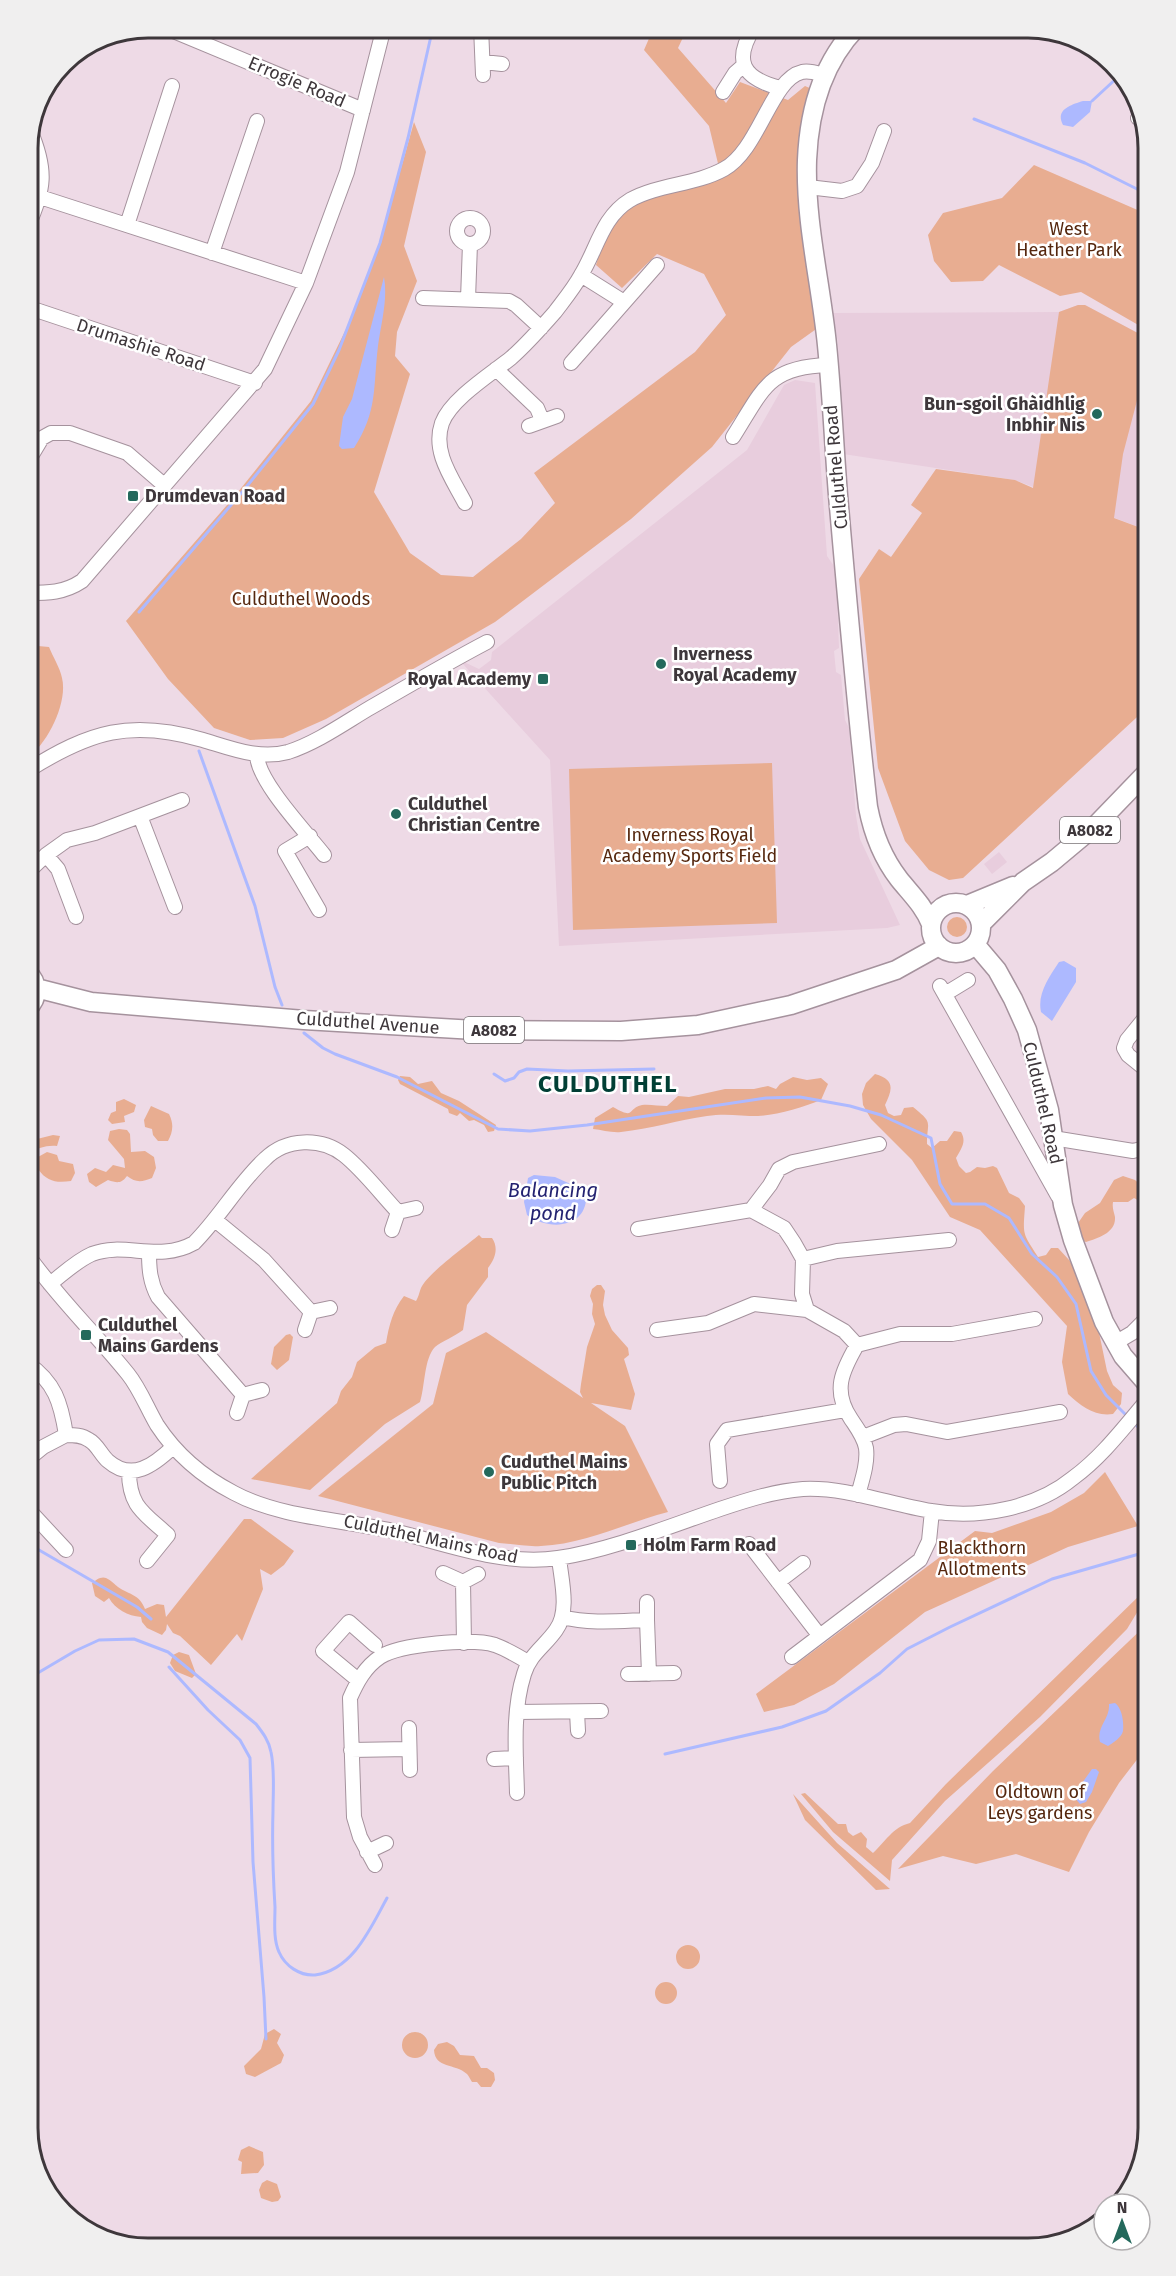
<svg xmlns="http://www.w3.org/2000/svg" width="1176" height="2276" viewBox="0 0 1176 2276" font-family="'Fira Sans',sans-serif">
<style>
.built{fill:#e8cddd}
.green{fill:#e8ad91}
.water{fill:#adb9ff}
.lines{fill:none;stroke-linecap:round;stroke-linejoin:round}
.stream{stroke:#adb9ff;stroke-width:3}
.minor-casing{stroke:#a5929d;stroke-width:16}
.major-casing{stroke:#a5929d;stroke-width:21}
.minor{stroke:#fff;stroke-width:14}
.major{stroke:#fff;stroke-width:18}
.poi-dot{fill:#24695c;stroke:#fff;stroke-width:2}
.labels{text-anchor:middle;stroke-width:5;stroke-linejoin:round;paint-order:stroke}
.shield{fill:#fff;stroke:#787376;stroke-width:1.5}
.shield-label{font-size:16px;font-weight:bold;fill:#3e373b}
.street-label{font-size:18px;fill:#3e373b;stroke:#fff}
.park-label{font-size:18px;fill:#55270e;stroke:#fff}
.poi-label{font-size:18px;font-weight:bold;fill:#3e373b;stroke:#fff;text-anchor:start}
.water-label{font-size:20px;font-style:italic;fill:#242371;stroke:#fff}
.district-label{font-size:24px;font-weight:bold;letter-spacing:1.5px;fill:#013f35;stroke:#fff}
.rim{fill:none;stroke:#3e373b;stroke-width:3}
</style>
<rect width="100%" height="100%" fill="#eedae6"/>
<!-- built -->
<path class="built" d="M 1078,305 L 1085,305 L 1149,339 L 1149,531 L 1015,480 L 843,454 L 838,343 L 833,313 L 1059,312 Z
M 795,380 L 815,383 L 827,556 L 836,569 L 839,648 L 834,651 L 836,672 L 841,675 L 845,720 L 849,728 L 856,816 L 860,839 L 900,925 L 887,928 L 559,946 L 550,760 L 462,663 L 464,662 L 479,669 L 491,660 L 492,652 L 747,450 L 784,385 Z
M 999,852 L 1007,862 L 992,874 L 984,864 Z"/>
<!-- green -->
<path class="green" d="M 654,27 L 688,27 L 678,48 L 726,103 L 740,82 L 788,100 L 805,86 L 812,89 L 799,134 L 800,197 L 819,327 L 791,347 L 712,447 L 631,519 L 495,622 L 326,719 L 283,738 L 250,740 L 214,728 L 168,679 L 126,621 L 234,497 L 311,401 L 348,325 L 380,243 L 414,122 L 426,152 L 404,246 L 417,281 L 397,332 L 395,356 L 410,374 L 374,492 L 410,553 L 441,575 L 473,577 L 521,539 L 555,503 L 534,473 L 695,352 L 726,315 L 704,274 L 657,254 L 622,288 L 596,265 C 600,253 604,236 611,226 C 634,195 686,187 721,176 L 709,126 L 644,50 Z
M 1034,165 L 1149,215 L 1149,322 L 1140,326 L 1081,292 L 1060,296 L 999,265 L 983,281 L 951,282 L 934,261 L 928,235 L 943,213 L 1002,198 Z
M 1078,305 L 1085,305 L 1149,339 L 1149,368 L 1139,393 L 1123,454 L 1114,518 L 1149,531 L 1149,706 L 963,878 L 949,880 L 929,870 L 905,841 L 878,768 L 859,579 L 879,549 L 891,557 L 922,513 L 911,505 L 936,469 L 1015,480 L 1033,488 L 1059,312 Z
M 27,645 L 49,647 C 53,657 60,668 62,678 C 68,702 48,744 27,758 Z
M 772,763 L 777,923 L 573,930 L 569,769 Z
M947 927a10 10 0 1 1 20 0a10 10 0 1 1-20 0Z
M 875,1074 C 896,1080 892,1090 885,1105 L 888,1113 L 894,1116 L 901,1115 L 904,1108 L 913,1107 C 934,1124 927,1120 927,1144 L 932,1148 L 940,1141 L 947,1141 L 954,1131 L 961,1132 C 967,1142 961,1149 956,1158 L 959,1166 L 966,1173 L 970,1172 L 977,1167 L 985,1168 L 993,1166 L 997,1168 L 1009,1193 L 1019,1198 L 1025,1206 C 1023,1236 1022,1232 1038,1257 L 1046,1255 L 1051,1248 L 1058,1248 L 1070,1261 L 1096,1318 L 1107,1371 L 1113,1385 L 1122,1393 L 1121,1404 L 1113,1414 C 1095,1417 1081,1406 1068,1394 L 1062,1362 L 1067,1326 L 980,1230 L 950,1217 L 912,1160 L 871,1119 L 863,1105 L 862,1094 L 866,1083 Z
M 400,1076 L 410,1077 L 418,1084 L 432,1081 L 441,1093 L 459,1101 L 496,1125 L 494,1131 L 488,1132 L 484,1125 L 474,1120 L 469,1121 L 460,1113 L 457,1116 L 449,1113 L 448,1109 L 400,1084 L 398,1080 Z
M 793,1077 L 807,1080 L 821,1078 L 828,1084 L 821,1100 C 803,1107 778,1115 758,1116 C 741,1116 725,1113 707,1116 C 678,1120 650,1129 621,1132 C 612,1133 602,1130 593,1129 L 595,1118 L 613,1107 C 636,1120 626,1109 642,1105 C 649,1104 659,1106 667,1106 L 678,1096 L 689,1097 L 725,1089 L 754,1089 L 768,1086 L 776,1089 L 780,1084 Z
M 124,1099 L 136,1105 L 134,1112 L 124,1116 L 125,1122 L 112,1124 L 108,1120 L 111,1113 L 116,1111 L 116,1102 Z
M 151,1106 L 169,1114 C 174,1124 173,1132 168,1141 L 158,1141 L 153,1135 L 152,1129 L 145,1127 L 144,1120 Z
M 119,1129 L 127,1130 L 130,1134 L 131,1152 L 145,1151 L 154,1157 L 156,1168 L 152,1178 C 142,1182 136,1183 127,1176 C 121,1184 117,1183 108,1180 L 96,1187 L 89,1182 L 87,1174 L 95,1168 L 106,1172 L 113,1165 L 125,1168 L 124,1159 L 108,1140 L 110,1131 Z
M 53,1135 L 60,1136 L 57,1146 C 44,1145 40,1149 28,1152 L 27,1144 L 33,1140 Z
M 47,1152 L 57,1155 L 59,1161 L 73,1164 L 75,1173 L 71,1181 C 57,1183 47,1182 38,1169 L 36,1172 L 28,1172 L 27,1165 L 36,1162 L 38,1157 Z
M 1123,1176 L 1135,1180 L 1143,1187 L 1149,1187 L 1149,1206 L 1134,1198 L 1128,1202 L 1113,1202 C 1112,1208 1114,1212 1115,1217 C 1116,1233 1098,1238 1086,1242 L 1079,1239 L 1076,1226 L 1085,1213 L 1100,1203 L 1114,1180 Z
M 479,1235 L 482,1238 L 492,1238 C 499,1248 495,1259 488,1268 L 488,1277 L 467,1305 L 463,1330 C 455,1336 441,1342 435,1347 C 424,1358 425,1387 420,1402 L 385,1424 L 310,1490 L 251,1479 L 337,1403 L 341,1391 L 352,1377 L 357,1362 L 375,1347 L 386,1343 C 389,1325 393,1310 404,1296 L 416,1301 C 419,1296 419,1293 421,1288 C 427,1274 466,1246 479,1235 Z
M 597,1285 L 601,1285 L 605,1291 L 603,1305 L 605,1315 L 612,1330 L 628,1348 L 629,1355 L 624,1359 L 635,1394 L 631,1410 L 591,1403 L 625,1426 L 668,1512 C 626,1523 585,1544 541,1546 C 527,1547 513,1544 499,1543 L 318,1496 L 433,1404 L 446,1353 L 486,1332 L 583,1398 L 580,1392 L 581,1384 L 587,1347 L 595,1324 L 592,1314 L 593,1304 L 590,1296 L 592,1289 Z
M 290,1334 L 293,1337 L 289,1360 L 277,1370 L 271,1364 L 274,1347 L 286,1335 Z
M 1105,1472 L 1138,1526 L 1068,1547 L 925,1612 L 834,1684 L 794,1705 L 764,1712 L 756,1694 L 975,1531 L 992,1533 L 1051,1512 L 1084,1493 Z
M 244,1519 L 251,1519 L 294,1551 L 284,1565 L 271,1575 L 260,1569 L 263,1589 L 242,1641 L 237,1634 L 211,1665 L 180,1636 L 173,1633 L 167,1624 L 166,1630 L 162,1635 L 147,1628 L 142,1622 L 141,1617 C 128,1616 115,1609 109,1598 L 104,1602 L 95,1596 L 92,1583 C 96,1580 101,1576 106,1578 C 111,1580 115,1585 118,1587 C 130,1595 139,1594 145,1609 L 157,1604 L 164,1605 L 166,1617 Z
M 1142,1593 L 1144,1601 L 1127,1629 L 1040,1717 L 945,1801 L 892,1860 L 890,1881 L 833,1832 L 801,1794 L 805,1793 L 838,1824 L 846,1824 L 848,1832 L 853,1836 L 861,1832 L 867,1839 L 866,1847 L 873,1853 C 885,1842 893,1827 910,1823 L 946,1784 Z
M 1149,1622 L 1149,1744 L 1119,1783 L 1089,1832 L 1069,1872 L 1016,1854 L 976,1864 L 943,1856 L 898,1869 L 993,1771 Z
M 179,1652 L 189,1655 L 196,1674 L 192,1678 L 175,1671 L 170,1663 L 173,1655 Z
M 793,1794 L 837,1843 L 890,1889 L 876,1890 L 805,1820 Z
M676 1957a12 12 0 1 1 24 0a12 12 0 1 1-24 0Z
M655 1993a11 11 0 1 1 22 0a11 11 0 1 1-22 0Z
M 274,2029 L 281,2034 L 277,2043 L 284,2055 L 281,2063 L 255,2077 L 246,2074 L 244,2066 L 261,2049 L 265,2034 Z
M402 2045a13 13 0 1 1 26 0a13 13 0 1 1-26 0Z
M 447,2042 L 454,2046 L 460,2055 L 474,2056 L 481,2068 L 487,2068 L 494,2073 L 495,2080 L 491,2087 L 481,2087 L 477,2082 L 472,2082 C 470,2079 469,2076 467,2074 C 455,2063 435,2069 434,2050 L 438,2044 Z
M 249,2146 L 263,2152 L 264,2165 L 258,2173 L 241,2174 L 242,2162 L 238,2160 L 241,2150 Z
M 267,2180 L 277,2184 L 281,2197 L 278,2201 L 272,2202 L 261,2198 L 259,2190 L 262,2183 Z"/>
<!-- water -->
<path class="water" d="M 1083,101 L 1092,101 L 1090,112 L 1073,127 L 1063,125 C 1055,110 1070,105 1083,101 Z
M 384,277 C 388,300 381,323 378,346 C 373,387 378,411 354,448 L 342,449 L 339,446 L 343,417 L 352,399 Z
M 1064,961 L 1076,968 L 1076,982 L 1052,1021 L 1041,1012 C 1037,994 1049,977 1059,962 Z
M 534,1175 L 555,1177 L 586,1191 C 590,1228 551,1232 527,1215 L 524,1202 L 528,1178 Z
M 1115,1703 C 1122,1708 1124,1722 1123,1731 C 1122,1737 1113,1743 1108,1746 L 1100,1742 C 1096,1726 1110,1720 1109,1704 Z
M 1092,1769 L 1096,1769 L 1099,1772 L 1092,1792 L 1086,1802 L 1080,1804 L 1075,1798 L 1075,1793 Z"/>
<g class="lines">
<!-- stream -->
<path class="stream" d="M 1092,101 L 1119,76
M 974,119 L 1085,163 L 1149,195
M 139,612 L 243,491 L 313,404 L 339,350 L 380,243 L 408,138 L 433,27
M 199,751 L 255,906 L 275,987 L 282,1005
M 304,1033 L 323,1048 L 335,1054 L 397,1077 L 498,1129 L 530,1131 L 587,1125 L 766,1098 L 800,1097 L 850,1106 L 881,1115 L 931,1138 L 940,1184 L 952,1204 L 985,1204 L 1009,1218 L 1032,1254 L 1057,1277 L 1076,1304 L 1091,1371 L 1106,1395 L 1125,1414
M 494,1074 L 505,1081 L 514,1078 L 519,1072 L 527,1069 L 568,1071 L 654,1069
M 1136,1425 L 1147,1436 L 1149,1440
M 1149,1495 L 1149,1490
M 27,1543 L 137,1607 L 151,1619
M 169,1667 L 208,1710 L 240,1740 L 250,1758 L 253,1862 L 264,1997 L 266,2039
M 31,1677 L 75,1651 L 99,1640 L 134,1639 L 168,1652 L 256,1724 C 263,1733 269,1741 271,1752 C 275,1771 273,1792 273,1811 C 272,1843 273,1875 275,1907 C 275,1921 273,1939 279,1952 C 285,1966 300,1976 315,1975 C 353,1970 371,1927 387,1898
M 665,1754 L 782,1727 L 826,1711 L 880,1673 L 907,1649 L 950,1627 L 1052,1579 L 1146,1552"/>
<!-- minor casing -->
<g class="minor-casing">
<path id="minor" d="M 164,27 L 363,110
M 481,27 L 483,75
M 588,27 L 594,30
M 754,27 C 733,61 742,78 780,88
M 483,62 L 502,64
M 56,72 L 69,58
M 723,92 L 735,73 L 743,66
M 1138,118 L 1144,120
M 808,187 L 842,191 L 857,186 L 872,163 L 884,131
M 40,197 L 306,283
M457 231a13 13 0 1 1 26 0a13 13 0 1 1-26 0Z
M 127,225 L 172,86
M 27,228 C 45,189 47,170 30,130
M 212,253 L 257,121
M 581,275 L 624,302
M 423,298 L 509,301 L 516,305 L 541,328
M 468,299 L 470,244
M 27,307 L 255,383
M 571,363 L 657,265
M 496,369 L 537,408 L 542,420
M 529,426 L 557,416
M 733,437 C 763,390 767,367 828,365
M 27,463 L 42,438 L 51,433 L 70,433 L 127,453 L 164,485
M 465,503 C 452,478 432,452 442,423 C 451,399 491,374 511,358 C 527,344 541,328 555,312 C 564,300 574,288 581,275 C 597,249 602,217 630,200 C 659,184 695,185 724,169 C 759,150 771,79 802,72 C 809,70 817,73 824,75
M 27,593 C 48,593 64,593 82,581 L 265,369 L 306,283 L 347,172 L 384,27
M 257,754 C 256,780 307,833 324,855
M 27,771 C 90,731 131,719 203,740 C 230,748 259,760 288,752 C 316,743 343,724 368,709 C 408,686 447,663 487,642
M 140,816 L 175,907
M 310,836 L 285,851 L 319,910
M 46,855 L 58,869 L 76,917
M 27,873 L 46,855 L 67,840 L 95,833 L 182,800
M 940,986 L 1058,1196
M 945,994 L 968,980
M 1149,1072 L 1128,1055 L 1124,1048 L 1127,1040 L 1149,1013
M 1053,1138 L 1133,1151 L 1149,1147
M 751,1210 L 770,1185 L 779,1169 L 793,1162 L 879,1144
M 398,1212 L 416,1208
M 215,1220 L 264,1260 L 311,1312
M 638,1229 L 751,1210 L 784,1228 L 794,1243 L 803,1259 L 802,1294 L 807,1310 L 844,1331 L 857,1345
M 149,1252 C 149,1269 150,1282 158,1297 L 243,1395
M 27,1254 C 57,1297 95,1333 128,1374 C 140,1389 147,1408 157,1425 C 176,1454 203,1477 234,1493 C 280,1518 346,1520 398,1532 C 449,1545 505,1566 558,1558 C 611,1550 670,1526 720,1509 C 747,1500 775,1491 803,1489 C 847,1487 888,1504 931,1511 C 978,1519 1035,1509 1073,1478 C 1103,1456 1125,1426 1149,1398
M 803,1259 L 837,1251 L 949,1240
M 50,1284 C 63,1274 76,1261 92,1254 C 125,1241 158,1263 194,1243 C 220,1217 238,1184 265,1159 C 286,1138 321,1137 344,1155 C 363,1170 381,1194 398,1212 L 392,1230
M 305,1330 L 311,1312 L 330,1308
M 657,1330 L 708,1323 L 754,1304 L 807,1310
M 1115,1343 L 1132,1333 L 1149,1316
M 27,1363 C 55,1382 61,1403 66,1435 C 74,1435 82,1435 89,1440 C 97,1444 101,1455 108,1461 C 132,1482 154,1465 173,1447
M 237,1413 L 243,1395 L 262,1390
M 863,1437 L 894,1425 L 906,1424 L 947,1432 L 1060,1412
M 27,1460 L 43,1447 L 66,1435
M 129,1471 C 129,1507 144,1513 168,1535 L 147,1561
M 720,1481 L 717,1444 L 727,1430 L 845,1410
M 858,1495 C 862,1480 868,1463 866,1448 C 864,1437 857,1428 851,1419 C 832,1391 842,1371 857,1345 L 900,1334 L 952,1334 L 1035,1319
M 27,1508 L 66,1550
M 749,1544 L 819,1635
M 443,1573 L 463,1582 L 478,1574
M 463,1582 L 464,1643
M 778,1582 L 803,1563
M 647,1602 L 647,1620
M 562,1617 C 590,1624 619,1621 647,1620 L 649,1674
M 792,1657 L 920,1560 L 929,1541 L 932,1511
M 628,1674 L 674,1673
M 358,1680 L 323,1651 L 349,1622 L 375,1645
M 517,1712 L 601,1711
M 577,1712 L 578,1731
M 409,1728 L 410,1770
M 351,1750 L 409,1749
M 494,1759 L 516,1758
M 517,1793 C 516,1754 512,1712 524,1674 C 530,1654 545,1646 556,1630 C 570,1611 561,1579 559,1558
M 367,1852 L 386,1843
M 375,1865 L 360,1837 L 354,1817 L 350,1698 C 357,1682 365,1667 380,1657 C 400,1644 472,1638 495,1645 C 506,1649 518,1656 528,1662"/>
</g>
<!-- major casing -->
<g class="major-casing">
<path id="major" d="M 857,27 C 822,63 809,112 807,160 C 805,222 821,284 827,345 C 832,395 834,445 838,495 C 847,599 856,703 868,807 C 873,833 882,857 899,879 C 911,894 924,906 931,924
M931 928a25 25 0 1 1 50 0a25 25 0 1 1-50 0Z
M 967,905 L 1013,886
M 981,924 L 1023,882 L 1052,862 L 1095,826 L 1149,770
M 975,944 L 997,970 L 1013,999 L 1027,1030 L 1049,1110 L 1063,1205 L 1073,1240 L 1104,1322 L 1123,1356 L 1149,1386
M 36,988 L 91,1002 L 304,1020 L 475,1030 L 621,1031 L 698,1025 L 791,1005 L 896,970 L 939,946
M 27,1009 C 39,998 39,983 27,972"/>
</g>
<!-- minor -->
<use href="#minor" class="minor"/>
<!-- major -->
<use href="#major" class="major"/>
</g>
<!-- markers -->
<g class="poi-dot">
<circle cx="1097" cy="414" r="6"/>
<rect x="127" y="490" width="12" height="12" rx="3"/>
<circle cx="661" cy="664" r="6"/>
<rect x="537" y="673" width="12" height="12" rx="3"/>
<circle cx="396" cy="814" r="6"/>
<rect x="80" y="1329" width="12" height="12" rx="3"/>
<circle cx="489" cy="1472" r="6"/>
<rect x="625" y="1539" width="12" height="12" rx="3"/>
</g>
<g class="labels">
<!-- shield labels -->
<g class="shield">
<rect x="1060" y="817" width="60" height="26" rx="4.5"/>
<rect x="464" y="1017" width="60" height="26" rx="4.5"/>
</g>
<g class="shield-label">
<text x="1090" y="836">A8082</text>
<text x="494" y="1036">A8082</text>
</g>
<!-- street labels -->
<g class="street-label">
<text transform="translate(297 82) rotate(23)" y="6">Errogie Road</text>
<text transform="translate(141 345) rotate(18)" y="6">Drumashie Road</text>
<text transform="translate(836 467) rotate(-95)" y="6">Culduthel Road</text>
<text transform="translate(368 1023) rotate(4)" y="6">Culduthel Avenue</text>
<text transform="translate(1043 1103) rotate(77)" y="6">Culduthel Road</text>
<text transform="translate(431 1539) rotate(12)" y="6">Culduthel Mains Road</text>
</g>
<!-- park labels -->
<g class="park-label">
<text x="1069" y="235">West<tspan x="1069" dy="21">Heather Park</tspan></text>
<text x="301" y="605">Culduthel Woods</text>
<text x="690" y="841">Inverness Royal<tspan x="690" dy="21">Academy Sports Field</tspan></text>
<text x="982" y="1554">Blackthorn<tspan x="982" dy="21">Allotments</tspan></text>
<text x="1040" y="1798">Oldtown of<tspan x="1040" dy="21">Leys gardens</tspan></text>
</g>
<!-- poi labels -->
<g class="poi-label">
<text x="1085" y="410" text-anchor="end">Bun-sgoil Ghàidhlig<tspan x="1085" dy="21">Inbhir Nis</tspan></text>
<text x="145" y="502">Drumdevan Road</text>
<text x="673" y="660">Inverness<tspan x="673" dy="21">Royal Academy</tspan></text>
<text x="531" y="685" text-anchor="end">Royal Academy</text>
<text x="408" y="810">Culduthel<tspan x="408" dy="21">Christian Centre</tspan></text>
<text x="98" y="1331">Culduthel<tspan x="98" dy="21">Mains Gardens</tspan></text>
<text x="501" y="1468">Cuduthel Mains<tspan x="501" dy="21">Public Pitch</tspan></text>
<text x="643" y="1551">Holm Farm Road</text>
</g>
<!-- water labels -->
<g class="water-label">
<text x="553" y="1197">Balancing<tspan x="553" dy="23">pond</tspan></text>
</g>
<!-- district labels -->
<g class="district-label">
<text x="608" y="1092">CULDUTHEL</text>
</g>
</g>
<!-- crop -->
<path d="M0 0H1176V2276H0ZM148 38H1028A110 110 0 0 1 1138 148V2128A110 110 0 0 1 1028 2238H148A110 110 0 0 1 38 2128V148A110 110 0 0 1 148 38Z" fill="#f0efef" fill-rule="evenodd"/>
<path class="rim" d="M148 38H1028A110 110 0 0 1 1138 148V2128A110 110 0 0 1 1028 2238H148A110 110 0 0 1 38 2128V148A110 110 0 0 1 148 38Z"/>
<!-- north arrow -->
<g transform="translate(1122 2222)"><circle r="28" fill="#ffffff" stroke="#b2afb1" stroke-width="1.5"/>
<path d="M0-4.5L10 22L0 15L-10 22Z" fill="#24695c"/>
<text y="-9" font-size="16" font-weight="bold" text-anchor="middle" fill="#3e373b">N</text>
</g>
</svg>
